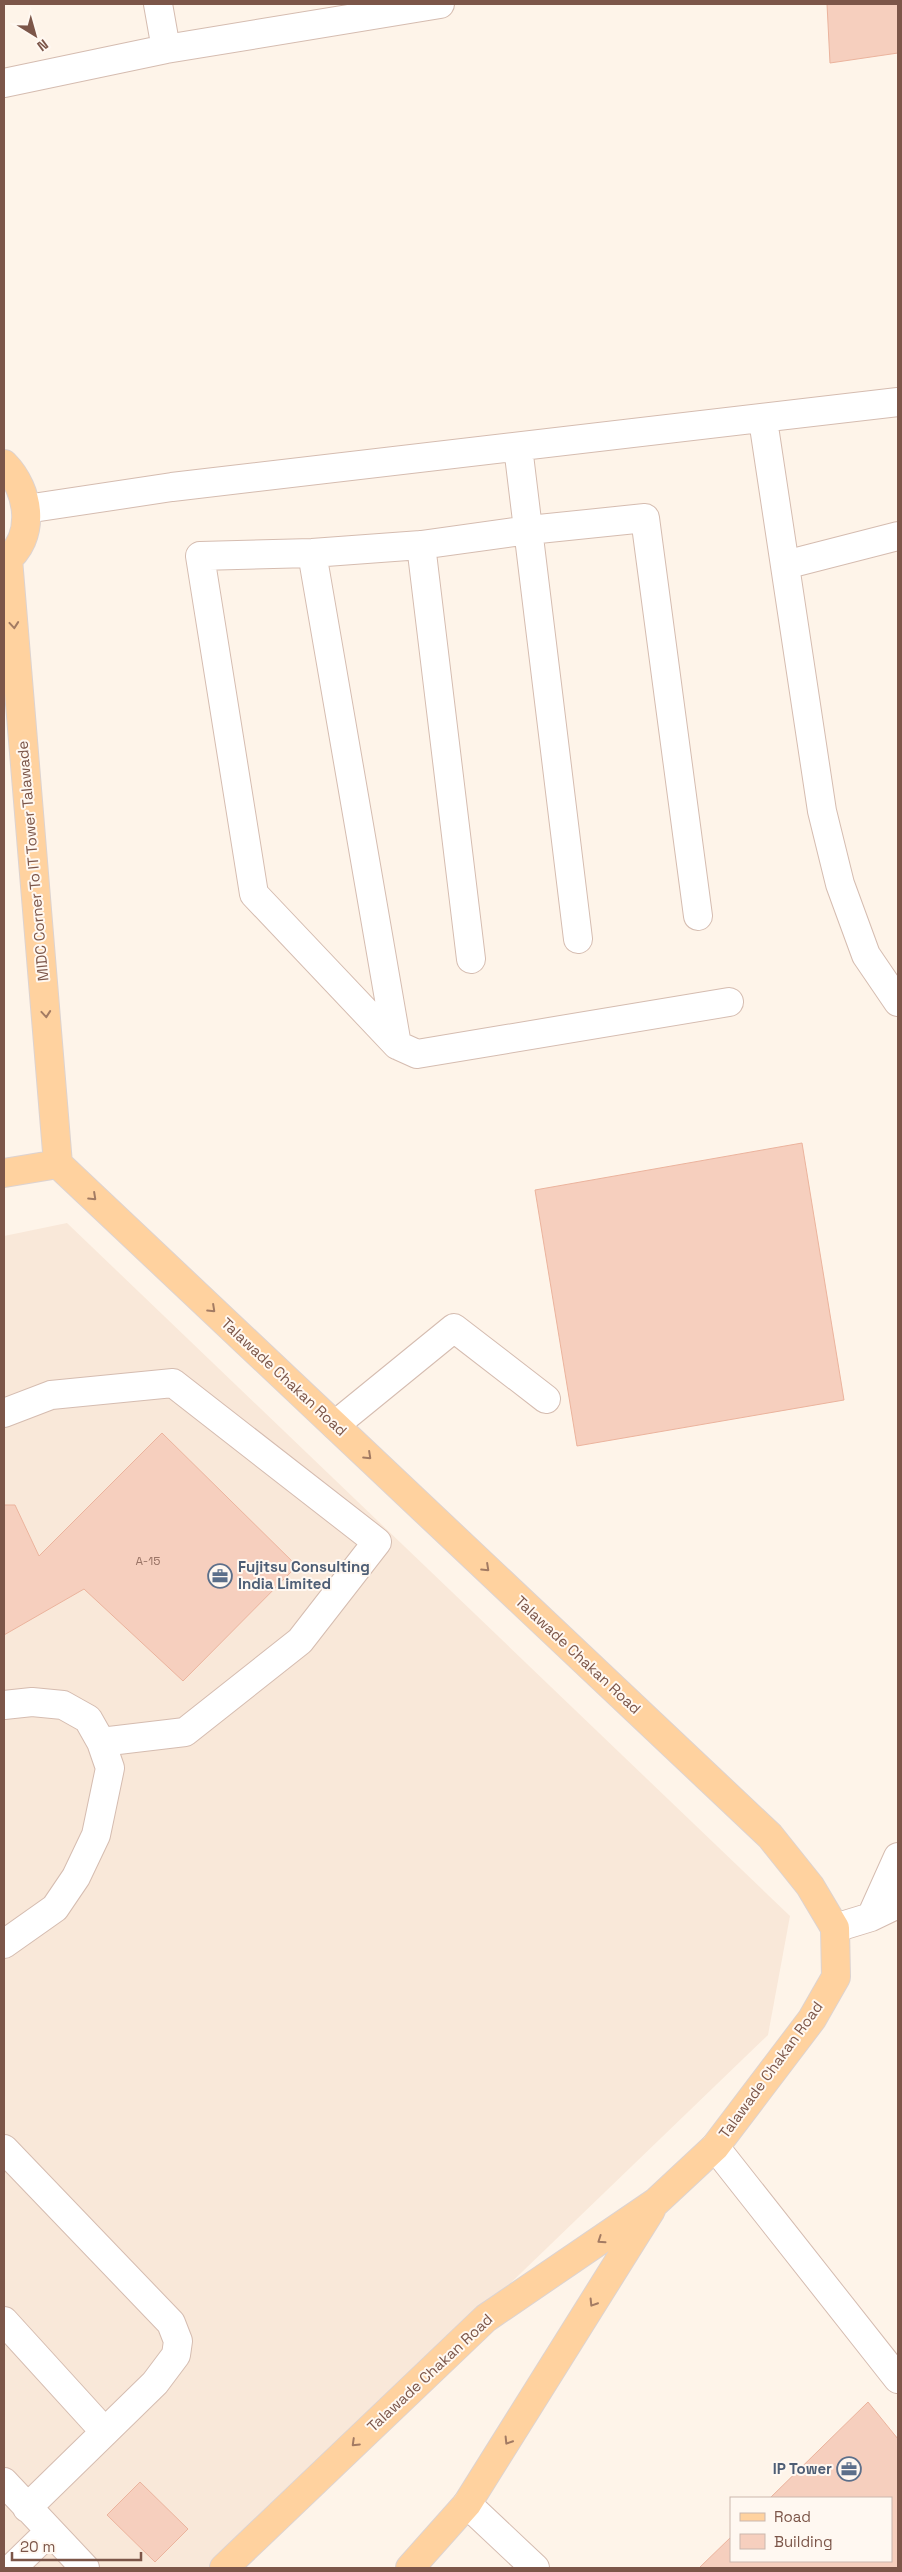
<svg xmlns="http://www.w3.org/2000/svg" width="902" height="2572" viewBox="0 0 902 2572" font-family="'Space Grotesk',sans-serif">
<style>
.residential{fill:#f9e8d9}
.building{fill:#f6cfbe;stroke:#ebb39d}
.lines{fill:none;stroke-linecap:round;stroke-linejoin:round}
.minor-casing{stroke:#d5bcb0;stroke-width:30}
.major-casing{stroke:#ddd3d0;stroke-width:30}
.minor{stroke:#fff;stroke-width:28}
.major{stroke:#ffd29f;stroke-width:28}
.oneway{stroke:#a37b63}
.labels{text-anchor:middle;stroke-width:4;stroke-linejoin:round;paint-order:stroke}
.number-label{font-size:12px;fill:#9a7466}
.street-label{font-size:15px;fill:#7c5649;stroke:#fff8f1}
.service-label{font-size:15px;font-weight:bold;fill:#4e5e75;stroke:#fff8f1;text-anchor:start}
</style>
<rect width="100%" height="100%" fill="#fef4e9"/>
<!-- residential -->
<path class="residential" d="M 67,1223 L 790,1916 L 768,2035 L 215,2568 L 4,2568 L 4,1236 Z"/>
<!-- building -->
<path class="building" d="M 827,4 L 898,4 L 898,53 L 830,63 Z
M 802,1143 L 844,1400 L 577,1446 L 535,1190 Z
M 162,1433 L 297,1566 L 183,1681 L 84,1589 L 4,1635 L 4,1505 L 15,1505 L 39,1556 Z
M 868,2402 L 898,2439 L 898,2568 L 699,2568 L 731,2537 L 731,2561 L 891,2561 L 891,2498 L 770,2498 Z
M 140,2482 L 188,2529 L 155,2562 L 107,2515 Z"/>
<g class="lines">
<!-- minor casing -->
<g class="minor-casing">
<path id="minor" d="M 158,4 L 166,49
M 4,83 L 166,49 L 440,4
M 763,420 L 822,811 L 840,884 L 866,955 L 898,1002
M 518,447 L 578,939
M 26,509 L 172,487 L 898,402
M 421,545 L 471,959
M 312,553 L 397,1045
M 785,565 L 898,536
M 698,916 L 645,518 L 529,530 L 421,545 L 312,553 L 200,556 L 254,894 L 397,1045 L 417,1054 L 729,1002
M 4,1413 L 51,1395 L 173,1383 L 377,1542 L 300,1641 L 185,1732 L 101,1742
M 335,1425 L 454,1328 L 546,1399
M 4,1705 L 32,1702 L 63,1705 L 88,1719 L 101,1742 L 110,1768 L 96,1835 L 76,1877 L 55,1908 L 4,1944
M 871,1917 L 898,1857
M 835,1928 L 871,1917 L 898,1904
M 715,2147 L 898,2379
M 4,2149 L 171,2323 L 178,2341 L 176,2355 L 155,2383 L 27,2508
M 4,2321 L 105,2432
M 4,2482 L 85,2568
M 467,2504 L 535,2568
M 12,2568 L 50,2531"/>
</g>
<!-- major casing -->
<g class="major-casing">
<path id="major" d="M 4,464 C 30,490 37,538 4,562
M 8,559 L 58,1164
M 58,1164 L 770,1836 L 810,1886 L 835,1928 L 836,1977 L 812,2019 L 715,2147 L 656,2202 L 486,2318 L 224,2568
M 4,1173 L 58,1164
M 410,2568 L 467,2504 L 651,2210"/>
</g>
<!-- minor -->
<use href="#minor" class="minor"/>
<!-- major -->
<use href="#major" class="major"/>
</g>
<!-- one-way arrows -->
<defs><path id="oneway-chevron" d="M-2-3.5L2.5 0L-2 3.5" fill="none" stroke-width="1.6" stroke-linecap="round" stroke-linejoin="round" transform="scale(1.25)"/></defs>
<g class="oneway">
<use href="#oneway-chevron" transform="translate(14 625) rotate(85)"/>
<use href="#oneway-chevron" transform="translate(46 1014) rotate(85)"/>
<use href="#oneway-chevron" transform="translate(93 1197) rotate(43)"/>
<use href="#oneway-chevron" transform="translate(212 1309) rotate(43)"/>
<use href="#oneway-chevron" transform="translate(368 1456) rotate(43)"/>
<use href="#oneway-chevron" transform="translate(486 1568) rotate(43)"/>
<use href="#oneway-chevron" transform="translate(601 2240) rotate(146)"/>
<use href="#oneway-chevron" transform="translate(593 2303) rotate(122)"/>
<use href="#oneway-chevron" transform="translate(508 2441) rotate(122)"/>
<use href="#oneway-chevron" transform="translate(355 2443) rotate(136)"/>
</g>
<!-- icons -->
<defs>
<g id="office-ring" transform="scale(1.25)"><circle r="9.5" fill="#fff8f1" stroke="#5c6f8a" stroke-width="1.5"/><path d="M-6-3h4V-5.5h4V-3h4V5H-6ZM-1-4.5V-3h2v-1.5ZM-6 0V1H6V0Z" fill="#5c6f8a"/></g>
</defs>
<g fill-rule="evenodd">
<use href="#office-ring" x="220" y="1576"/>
<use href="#office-ring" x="849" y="2469"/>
</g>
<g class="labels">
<!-- number labels -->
<g class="number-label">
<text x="148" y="1565">A-15</text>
</g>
<!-- street labels -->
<g class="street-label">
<text transform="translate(33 861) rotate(-95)" y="5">MIDC Corner To IT Tower Talawade</text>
<text transform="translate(284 1377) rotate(43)" y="5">Talawade Chakan Road</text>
<text transform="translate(578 1655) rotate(43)" y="5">Talawade Chakan Road</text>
<text transform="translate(771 2070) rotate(-54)" y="5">Talawade Chakan Road</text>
<text transform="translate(430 2373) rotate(-43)" y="5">Talawade Chakan Road</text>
</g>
<!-- service labels -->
<g class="service-label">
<text x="238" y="1572">Fujitsu Consulting<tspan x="238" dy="17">India Limited</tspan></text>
<text x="832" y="2474" text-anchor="end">IP Tower</text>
</g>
</g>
<!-- border -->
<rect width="902" height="2572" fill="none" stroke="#7c5649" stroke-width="10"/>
<!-- legend -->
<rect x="730" y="2497" width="162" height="65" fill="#fff8f1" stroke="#cbb7ae"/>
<rect x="740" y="2513" width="25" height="8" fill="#ffd29f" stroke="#cbb7ae"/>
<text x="774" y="2522" font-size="15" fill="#7c5649">Road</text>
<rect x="740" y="2534" width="25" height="15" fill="#f6cfbe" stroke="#cbb7ae"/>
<text x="774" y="2547" font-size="15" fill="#7c5649">Building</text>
<!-- north arrow -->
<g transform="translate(35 35) rotate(143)" stroke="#fff8f1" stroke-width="4" paint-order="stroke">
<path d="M0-4L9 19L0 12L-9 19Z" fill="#7c5649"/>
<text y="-8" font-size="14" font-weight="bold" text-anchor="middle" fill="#7c5649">N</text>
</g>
<!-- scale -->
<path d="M12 2552v8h129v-8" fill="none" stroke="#7c5649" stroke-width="2.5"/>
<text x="20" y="2552" font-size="15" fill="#7c5649" stroke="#fff8f1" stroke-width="4" paint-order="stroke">20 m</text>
</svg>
